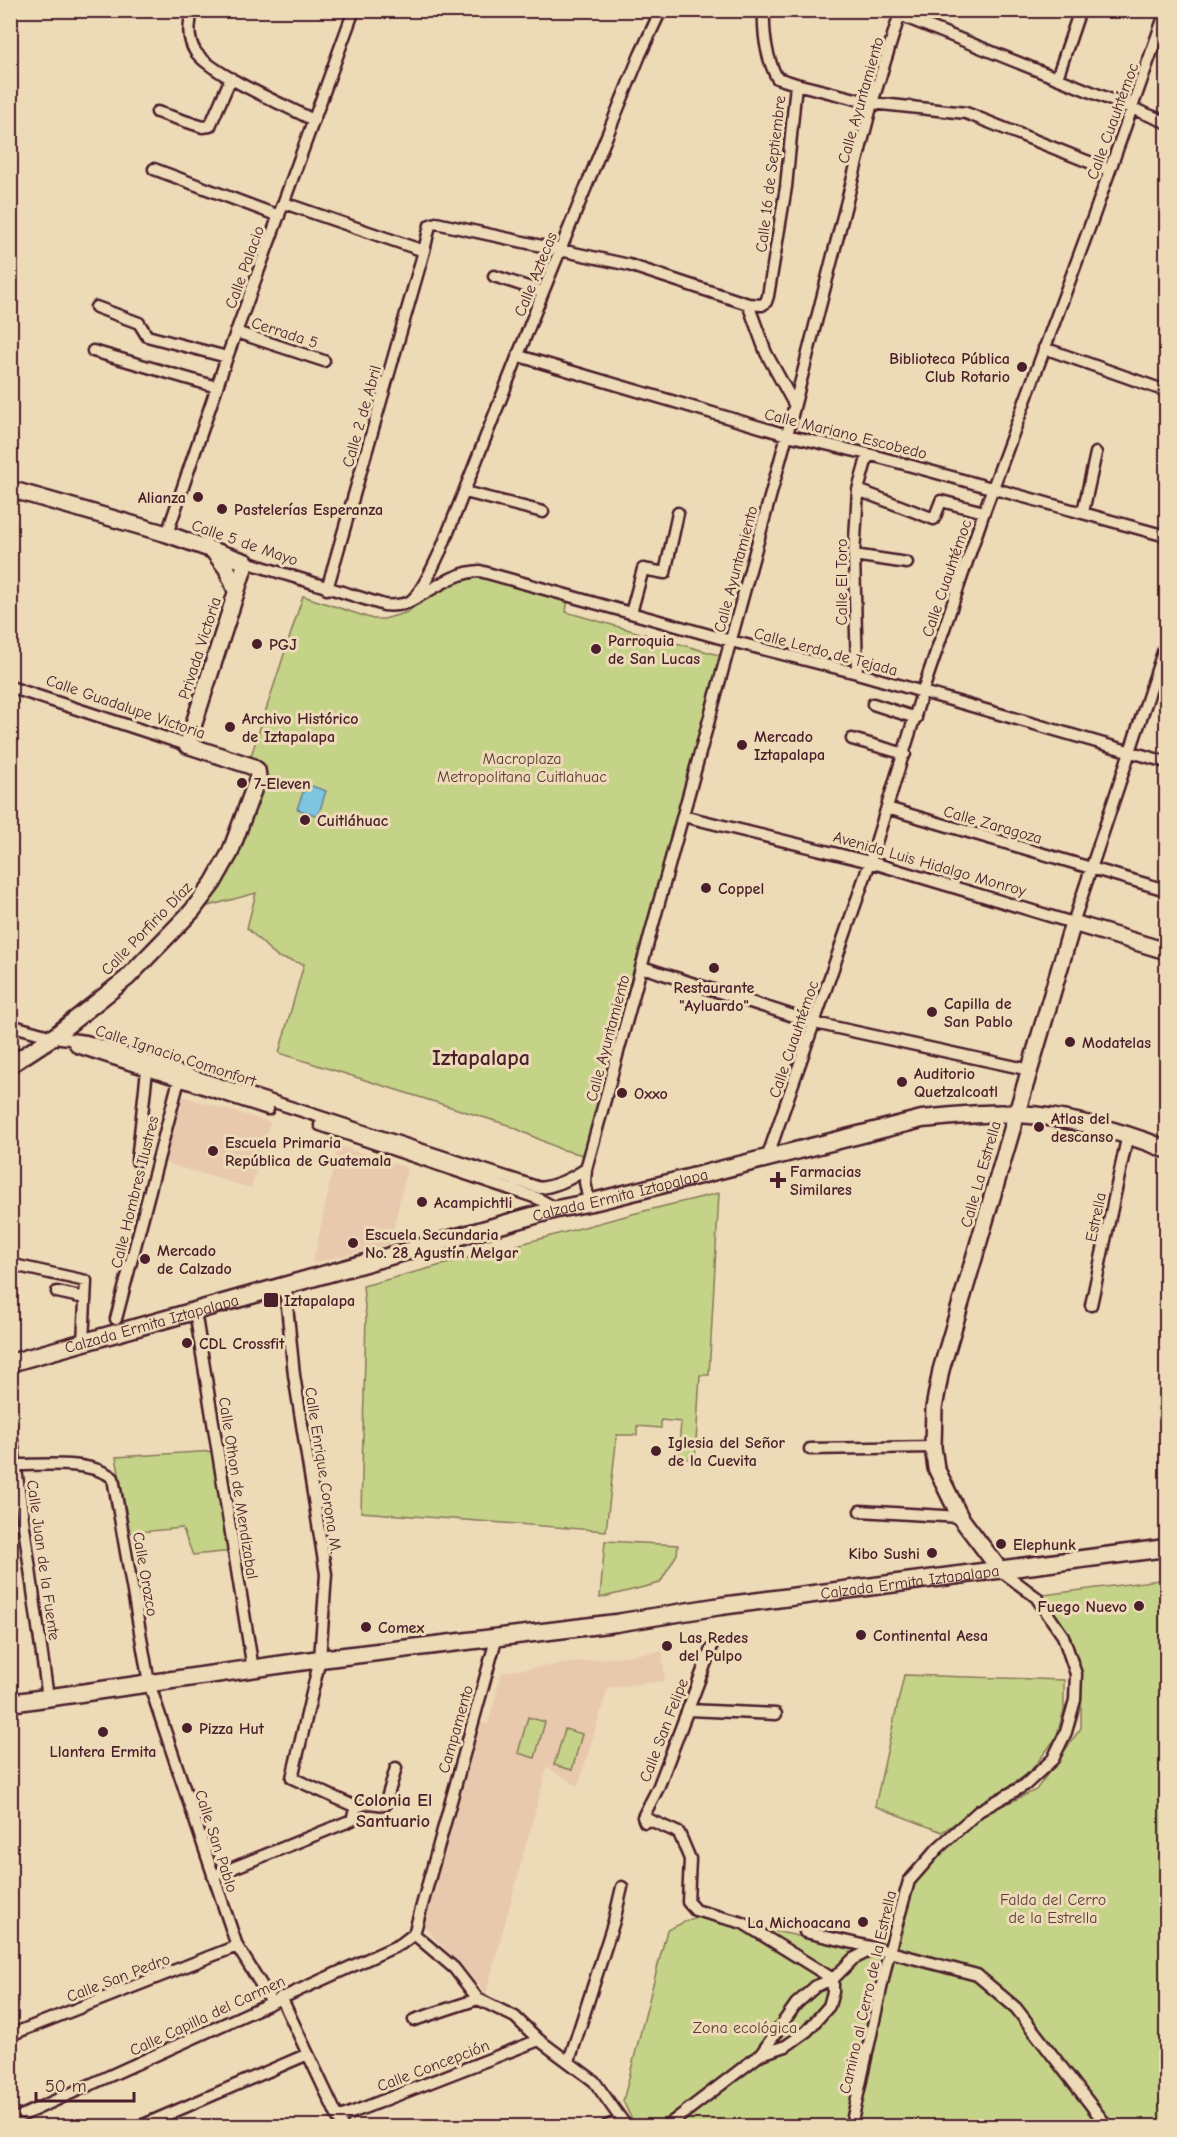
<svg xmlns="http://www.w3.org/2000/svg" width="1177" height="2137" viewBox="0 0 1177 2137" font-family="'Comic Neue',sans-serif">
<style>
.built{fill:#e8c9ae}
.green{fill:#c4d387;stroke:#877959;stroke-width:1.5}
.water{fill:#7ec5df;stroke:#698397;stroke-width:1.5}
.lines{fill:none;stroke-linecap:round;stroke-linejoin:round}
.street-casing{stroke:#4a1f2b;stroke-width:15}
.secondary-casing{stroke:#4a1f2b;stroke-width:20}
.primary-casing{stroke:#4a1f2b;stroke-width:21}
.street{stroke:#eddab7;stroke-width:10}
.secondary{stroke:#eddab7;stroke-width:15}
.primary{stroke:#eddab7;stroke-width:16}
.poi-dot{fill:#4a1f2b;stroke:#eddab7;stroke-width:2}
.labels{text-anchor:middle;stroke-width:6;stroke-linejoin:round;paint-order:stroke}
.street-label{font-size:16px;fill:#4a1f2b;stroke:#eddab7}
.poi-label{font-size:16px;font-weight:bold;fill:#4a1f2b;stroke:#eddab7;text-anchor:start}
.park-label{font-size:16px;fill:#5c3a39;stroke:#eddab7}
.neighbourhood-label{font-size:18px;font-weight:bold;fill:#4a1f2b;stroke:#eddab7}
.district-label{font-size:22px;font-weight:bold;fill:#4a1f2b;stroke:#eddab7}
</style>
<rect width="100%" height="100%" fill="#eddab7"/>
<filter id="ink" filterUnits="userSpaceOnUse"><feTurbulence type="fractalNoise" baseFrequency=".0167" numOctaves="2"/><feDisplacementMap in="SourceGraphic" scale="12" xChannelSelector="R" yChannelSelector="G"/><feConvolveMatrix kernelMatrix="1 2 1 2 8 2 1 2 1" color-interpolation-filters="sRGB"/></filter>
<g filter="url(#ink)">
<!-- built -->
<path class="built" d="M 181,1096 L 270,1122 L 251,1188 L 161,1162 Z
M 338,1145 L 407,1168 L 390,1244 L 313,1263 Z
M 662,1651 L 665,1681 L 608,1688 L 578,1786 L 547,1767 L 486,1993 L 422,1924 L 479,1722 L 488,1724 L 502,1672 Z"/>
<!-- green -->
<path class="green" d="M 476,574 L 568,598 L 566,612 L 722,656 L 587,1156 L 560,1149 L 508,1125 L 279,1053 L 304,964 L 277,957 L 247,928 L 256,893 L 197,909 L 263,774 L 249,762 L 303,596 L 373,619 L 384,619 L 408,612 L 426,595 L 455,579 Z
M 719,1193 L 709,1375 L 700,1375 L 695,1460 L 678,1457 L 681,1422 L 661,1420 L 661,1428 L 637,1426 L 637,1435 L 617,1435 L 606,1531 L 361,1512 L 366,1317 L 363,1286 L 644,1211 Z
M 215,1451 L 233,1551 L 193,1555 L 182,1528 L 130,1533 L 116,1457 Z
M 605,1541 L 678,1545 L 677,1554 L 660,1583 L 600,1598 Z
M 1166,1579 L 1166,2126 L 635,2126 L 623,2101 L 667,1930 L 700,1915 L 891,1956 L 908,1888 L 978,1817 L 1036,1790 L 1081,1728 L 1081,1672 L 1035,1596 Z
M 904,1675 L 1064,1680 L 1064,1710 L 1056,1738 L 1030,1772 L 942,1832 L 875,1806 Z
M 528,1717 L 545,1722 L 535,1758 L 518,1753 Z
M 565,1729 L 582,1734 L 572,1770 L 554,1765 Z"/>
<!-- water -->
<path class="water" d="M 306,784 L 326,791 L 318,816 L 297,809 Z"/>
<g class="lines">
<!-- street casing -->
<g class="street-casing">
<path id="street" d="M 192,10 C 189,25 187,38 195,51 C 210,74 287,106 313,120
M 900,15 L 1166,122
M 1057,78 L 1080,10
M 796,84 L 872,103 L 966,113 L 1109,170
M 157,112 L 203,127 L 210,126 L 231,78
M 154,169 L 279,216
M 284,203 L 424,251 L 430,225 L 436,223 L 629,265 L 748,304 L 762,305 L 766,302 L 768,296 L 786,187 L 796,84 L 777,78 C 766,57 763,34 764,10
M 494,276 L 543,292
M 748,304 L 766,353 L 794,404
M 96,307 L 139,323 L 147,336 L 227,357
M 236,332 L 324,361
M 1044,348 L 1166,391
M 93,351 L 217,387
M 519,356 L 787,435 L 868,454 L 1166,536
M 858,490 L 934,519 L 941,501 L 984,512
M 465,492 L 543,512
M 1083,512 L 1096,453
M 167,534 L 227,357 L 354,10
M 854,555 L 907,563
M 246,562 L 384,605 C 392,606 406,605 412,600 C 424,589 434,564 441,550 L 543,292 L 640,55 L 661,10
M 327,589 L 424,251
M 414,599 C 435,588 455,572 480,571 L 731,641 L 857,673 L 1166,762
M 631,613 L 643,569 L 665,573 L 678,513
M 857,673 L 854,555 L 858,490 L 868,454
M 10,687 L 187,745
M 873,704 L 916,718
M 852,739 L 905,754
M 887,808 L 1166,890
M 683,816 L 870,862 L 1073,923 L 1166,643
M 642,967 L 815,1023 L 1030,1070
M 10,1025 L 53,1037 L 86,1041 L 540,1188 C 557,1186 571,1179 586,1169
M 72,1040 L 77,1047 L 268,1109
M 320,1125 L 537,1198 L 557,1209
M 767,1158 L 870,862 L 922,693 L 984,512 L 1094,215 L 1166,11
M 137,1161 L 147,1070
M 597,1201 L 588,1197 L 585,1182 L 586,1169 L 787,435 L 872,103 L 901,10
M 18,1266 L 86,1281 L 83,1343
M 285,1286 L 294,1375 L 326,1574 L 320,1659 L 292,1778 L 356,1807 L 369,1803 L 385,1805 L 396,1768
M 57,1292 L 85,1298
M 1091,1305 L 1128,1134
M 195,1311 L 253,1669
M 116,1319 L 180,1076
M 10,1426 L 48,1698
M 810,1449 L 933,1447
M 16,1465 C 44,1465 91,1460 113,1478 L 149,1683 L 237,1946 L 272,2002
M 860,1511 L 960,1517
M 688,1710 L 776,1714
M 643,1817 L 679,1833 L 690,1859 L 688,1902 L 695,1910 L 743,1923 L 833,1979
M 645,1822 L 643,1817 L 658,1788 L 711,1649
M 213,1876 L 352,1820 L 356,1807
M 805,1932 L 875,1948 L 977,1975 L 1016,2008 L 1107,2126
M 414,1934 L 497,1636
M 414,1934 L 454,1968 L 478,1999 L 515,2017 L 539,2040 L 594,2081 L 626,2126
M 281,1997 L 342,2126
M 414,2020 L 478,1999
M 10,2035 L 237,1946
M 761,2054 L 796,2004 L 816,1986 L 833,1979
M 569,2061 L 614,1921 L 622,1887
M 338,2118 L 539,2040
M 10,2121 L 401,1944 L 414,1934
M 141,2126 L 308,2054
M 607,2126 L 621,2120
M 667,2126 L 761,2054 L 786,2046 L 807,2031 L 829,2006 L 833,1992 L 833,1979 L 853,1959 L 875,1948
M 851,2126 L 889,1952 L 909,1881 L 938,1848 L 979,1811 L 1025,1785 L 1053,1759 L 1066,1732 L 1075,1700 L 1076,1674 L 1063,1636 L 1036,1597 L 1000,1570"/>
</g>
<!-- secondary casing -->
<g class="secondary-casing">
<path id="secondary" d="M 10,489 L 167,534 L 246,562 L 187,745 L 251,766 L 257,770 L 258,777 L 230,853 L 213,883 L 192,911 L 127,978 L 53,1037 L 10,1065
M 214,552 L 227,569 L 236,591
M 1000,1570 L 960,1517 L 936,1468 L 933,1447 L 934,1408 L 941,1370 L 1073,923 L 1166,951"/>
</g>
<!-- primary casing -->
<g class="primary-casing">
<g id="primary">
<path id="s1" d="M 10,1363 L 557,1209 L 597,1201 L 922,1119 C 954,1116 987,1112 1019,1114 C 1069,1117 1120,1131 1166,1149"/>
<path id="s2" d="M 10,1703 L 320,1659 L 616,1623 L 721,1606 L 1166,1548"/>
</g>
</g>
<!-- street -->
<use href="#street" class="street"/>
<!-- secondary -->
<use href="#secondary" class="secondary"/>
<!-- primary -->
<use href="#primary" class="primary"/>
</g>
</g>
<!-- markers -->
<g class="poi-dot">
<circle cx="1022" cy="367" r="6"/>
<circle cx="198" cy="497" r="6"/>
<circle cx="222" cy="509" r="6"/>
<circle cx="257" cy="644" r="6"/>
<circle cx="596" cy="649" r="6"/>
<circle cx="230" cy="727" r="6"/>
<circle cx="742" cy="745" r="6"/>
<circle cx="242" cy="783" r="6"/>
<circle cx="305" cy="820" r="6"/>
<circle cx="706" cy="888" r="6"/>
<circle cx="714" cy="968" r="6"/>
<circle cx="932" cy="1012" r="6"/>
<circle cx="1070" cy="1042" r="6"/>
<circle cx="902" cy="1082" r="6"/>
<circle cx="622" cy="1093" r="6"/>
<circle cx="1039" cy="1127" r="6"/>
<circle cx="213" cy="1151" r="6"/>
<path d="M775 1171h6v6h6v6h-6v6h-6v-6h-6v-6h6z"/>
<circle cx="422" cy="1202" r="6"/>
<circle cx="353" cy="1243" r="6"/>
<circle cx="145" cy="1259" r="6"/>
<rect x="263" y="1292" width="16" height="16" rx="3"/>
<circle cx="187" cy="1343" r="6"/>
<circle cx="656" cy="1451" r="6"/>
<circle cx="1001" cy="1544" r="6"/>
<circle cx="932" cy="1553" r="6"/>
<circle cx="1139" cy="1606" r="6"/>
<circle cx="366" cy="1627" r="6"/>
<circle cx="861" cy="1635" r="6"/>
<circle cx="667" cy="1646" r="6"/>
<circle cx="187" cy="1728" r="6"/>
<circle cx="103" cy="1732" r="6"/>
<circle cx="863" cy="1922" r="6"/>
</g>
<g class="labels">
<!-- street labels -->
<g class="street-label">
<text transform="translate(860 100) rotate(-74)" y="6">Calle Ayuntamiento</text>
<text transform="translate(1112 121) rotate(-70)" y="6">Calle Cuauhtémoc</text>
<text transform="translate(770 174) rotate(-83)" y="6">Calle 16 de Septiembre</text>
<text transform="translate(244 267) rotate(-70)" y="6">Calle Palacio</text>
<text transform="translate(535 274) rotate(-68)" y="6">Calle Aztecas</text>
<text transform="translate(285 332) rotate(18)" y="6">Cerrada 5</text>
<text transform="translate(361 416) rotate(-74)" y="6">Calle 2 de Abril</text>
<text transform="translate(846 433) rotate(14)" y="6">Calle Mariano Escobedo</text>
<text transform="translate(245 542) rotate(19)" y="6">Calle 5 de Mayo</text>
<text transform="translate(735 569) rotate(-75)" y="6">Calle Ayuntamiento</text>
<text transform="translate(946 578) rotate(-71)" y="6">Calle Cuauhtémoc</text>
<text transform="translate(841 582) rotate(-90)" y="6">Calle El Toro</text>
<text transform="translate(199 648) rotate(-72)" y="6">Privada Victoria</text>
<text transform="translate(826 651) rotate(15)" y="6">Calle Lerdo de Tejada</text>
<text transform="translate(126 706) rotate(19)" y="6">Calle Guadalupe Victoria</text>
<text transform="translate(993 824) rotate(16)" y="6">Calle Zaragoza</text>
<text transform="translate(930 863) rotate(16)" y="6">Avenida Luis Hidalgo Monroy</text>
<text transform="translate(146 928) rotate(-46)" y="6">Calle Porfirio Díaz</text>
<text transform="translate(607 1038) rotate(-75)" y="6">Calle Ayuntamiento</text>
<text transform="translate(793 1039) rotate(-71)" y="6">Calle Cuauhtémoc</text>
<text transform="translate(176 1055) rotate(18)" y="6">Calle Ignacio Comonfort</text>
<text transform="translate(980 1174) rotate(-74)" y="6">Calle La Estrella</text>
<text transform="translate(134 1192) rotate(-76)" y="6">Calle Hombres Ilustres</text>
<text dy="6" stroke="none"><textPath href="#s1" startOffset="633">Calzada Ermita Iztapalapa</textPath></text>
<text transform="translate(1095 1217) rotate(-78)" y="6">Estrella</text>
<text dy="6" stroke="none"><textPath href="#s1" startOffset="147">Calzada Ermita Iztapalapa</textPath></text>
<text transform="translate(324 1470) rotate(81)" y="6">Calle Enrique Corona M.</text>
<text transform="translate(239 1488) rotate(81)" y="6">Calle Othon de Mendizabal</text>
<text transform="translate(44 1560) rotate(82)" y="6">Calle Juan de la Fuente</text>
<text transform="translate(146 1574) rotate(80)" y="6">Calle Orozco</text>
<text dy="6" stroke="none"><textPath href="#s2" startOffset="908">Calzada Ermita Iztapalapa</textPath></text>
<text transform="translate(455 1729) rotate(-74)" y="6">Campamento</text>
<text transform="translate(663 1730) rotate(-69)" y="6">Calle San Felipe</text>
<text transform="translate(217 1841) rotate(72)" y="6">Calle San Pablo</text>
<text transform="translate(118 1977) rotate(-21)" y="6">Calle San Pedro</text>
<text transform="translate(867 1992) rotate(-77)" y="6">Camino al Cerro de la Estrella</text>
<text transform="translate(207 2015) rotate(-25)" y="6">Calle Capilla del Carmen</text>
<text transform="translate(433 2065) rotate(-21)" y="6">Calle Concepción</text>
</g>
<!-- poi labels -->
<g class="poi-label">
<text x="1010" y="364" text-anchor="end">Biblioteca Pública<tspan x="1010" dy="18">Club Rotario</tspan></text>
<text x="186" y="503" text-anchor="end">Alianza</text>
<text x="234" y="515">Pastelerías Esperanza</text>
<text x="608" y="646">Parroquia<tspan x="608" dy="18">de San Lucas</tspan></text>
<text x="269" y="650">PGJ</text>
<text x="242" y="724">Archivo Histórico<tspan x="242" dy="18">de Iztapalapa</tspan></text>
<text x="754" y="742">Mercado<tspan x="754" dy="18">Iztapalapa</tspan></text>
<text x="254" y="789">7-Eleven</text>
<text x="317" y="826">Cuitláhuac</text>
<text x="718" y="894">Coppel</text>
<text x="714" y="993" text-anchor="middle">Restaurante<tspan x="714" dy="18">"Ayluardo"</tspan></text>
<text x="944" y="1009">Capilla de<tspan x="944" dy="18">San Pablo</tspan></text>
<text x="1082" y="1048">Modatelas</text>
<text x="914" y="1079">Auditorio<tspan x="914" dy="18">Quetzalcoatl</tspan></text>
<text x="634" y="1099">Oxxo</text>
<text x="1051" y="1124">Atlas del<tspan x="1051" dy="18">descanso</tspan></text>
<text x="225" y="1148">Escuela Primaria<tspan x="225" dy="18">República de Guatemala</tspan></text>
<text x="790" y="1177">Farmacias<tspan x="790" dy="18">Similares</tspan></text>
<text x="434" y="1208">Acampichtli</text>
<text x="365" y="1240">Escuela Secundaria<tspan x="365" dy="18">No. 28 Agustín Melgar</tspan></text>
<text x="157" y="1256">Mercado<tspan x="157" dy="18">de Calzado</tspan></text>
<text x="284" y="1306">Iztapalapa</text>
<text x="199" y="1349">CDL Crossfit</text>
<text x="668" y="1448">Iglesia del Señor<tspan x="668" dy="18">de la Cuevita</tspan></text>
<text x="1013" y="1550">Elephunk</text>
<text x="920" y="1559" text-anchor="end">Kibo Sushi</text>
<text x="1127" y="1612" text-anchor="end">Fuego Nuevo</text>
<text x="378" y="1633">Comex</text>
<text x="873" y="1641">Continental Aesa</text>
<text x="679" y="1643">Las Redes<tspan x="679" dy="18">del Pulpo</tspan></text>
<text x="199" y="1734">Pizza Hut</text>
<text x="103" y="1757" text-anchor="middle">Llantera Ermita</text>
<text x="851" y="1928" text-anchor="end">La Michoacana</text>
</g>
<!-- park labels -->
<g class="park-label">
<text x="522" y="764">Macroplaza<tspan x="522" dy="18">Metropolitana Cuitlahuac</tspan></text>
<text x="1053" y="1905">Falda del Cerro<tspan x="1053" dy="18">de la Estrella</tspan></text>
<text x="745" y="2033">Zona ecológica</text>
</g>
<!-- neighbourhood labels -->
<g class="neighbourhood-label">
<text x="393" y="1806">Colonia El<tspan x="393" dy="21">Santuario</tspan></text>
</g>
<!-- district labels -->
<g class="district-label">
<text x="481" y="1065">Iztapalapa</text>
</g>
</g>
<!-- margin -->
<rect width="1177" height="2137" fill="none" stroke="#eddab7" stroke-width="36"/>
<rect x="18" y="18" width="1141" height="2101" fill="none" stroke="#4a1f2b" stroke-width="2" filter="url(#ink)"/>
<!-- scale -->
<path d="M36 2092v9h98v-9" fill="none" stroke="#4a1f2b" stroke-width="3"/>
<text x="45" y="2092" font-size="18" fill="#4a1f2b" stroke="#eddab7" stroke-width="4.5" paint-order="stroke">50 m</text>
</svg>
